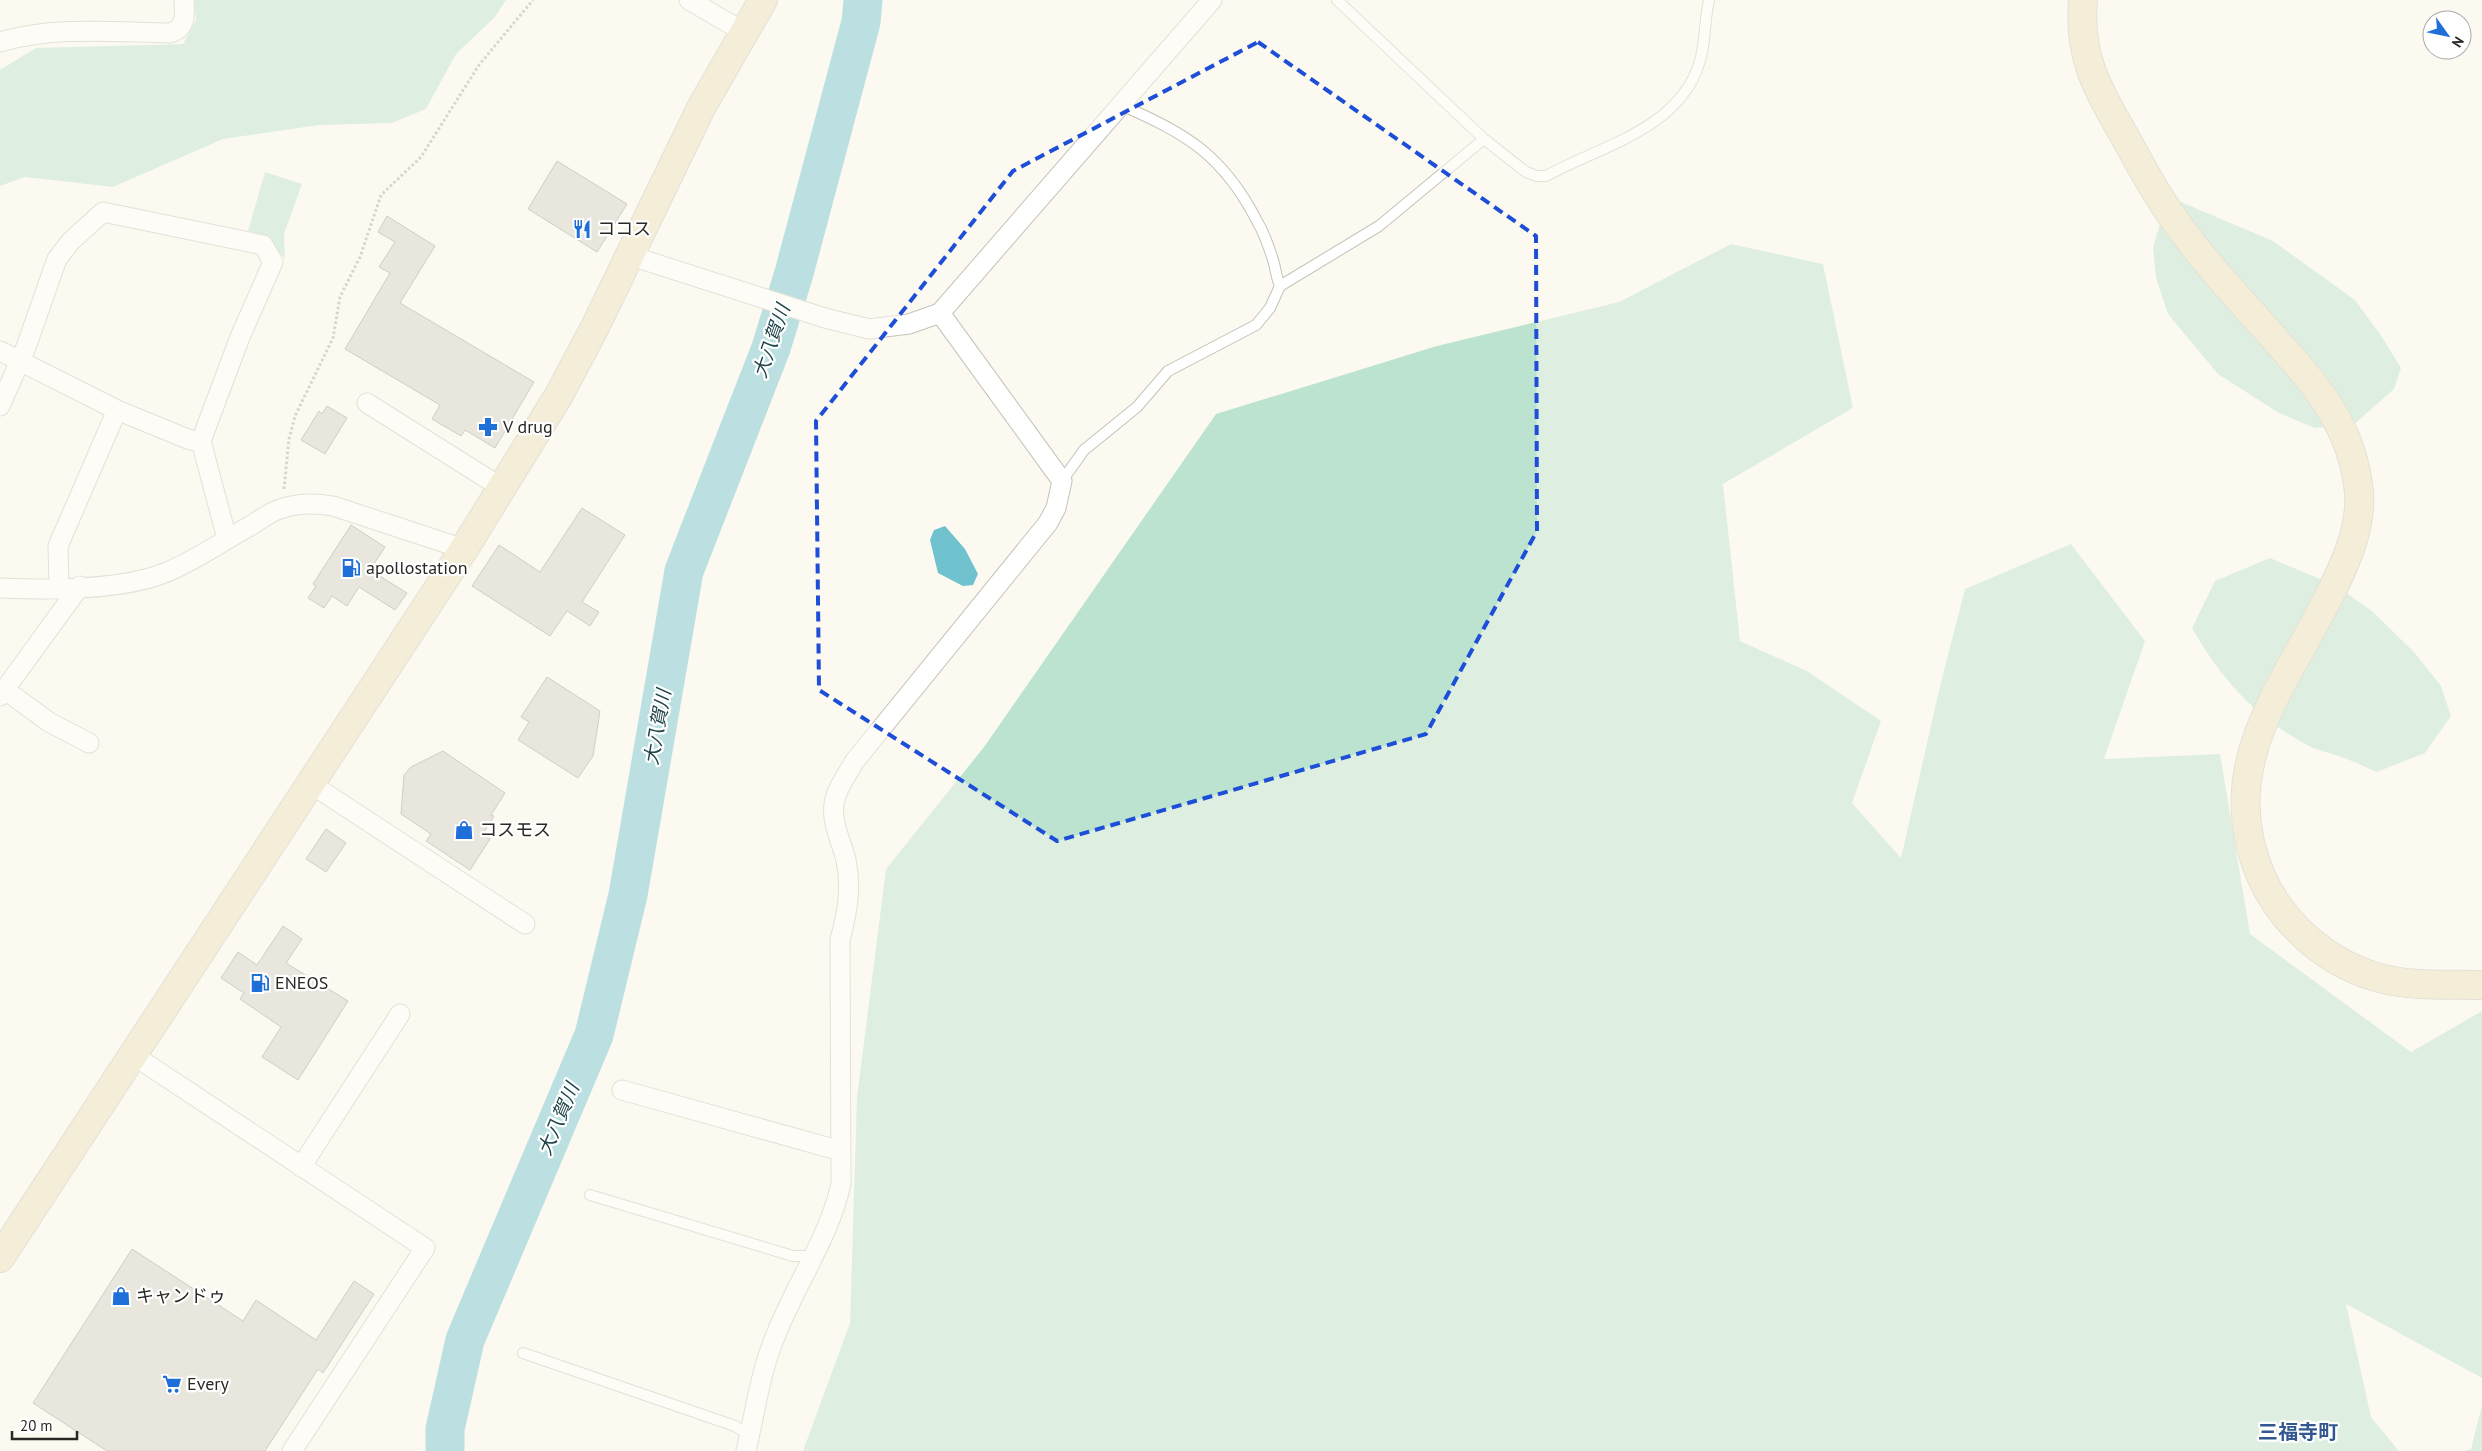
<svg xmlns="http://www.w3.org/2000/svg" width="2482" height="1451" viewBox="0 0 2482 1451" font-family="'PT Sans','Noto Sans JP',sans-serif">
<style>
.green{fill:#bbe3d0}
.water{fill:#6fc2ce}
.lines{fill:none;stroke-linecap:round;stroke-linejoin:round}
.river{stroke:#6fc2ce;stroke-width:39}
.building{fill:#d0cec5;stroke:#9a9990}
.lane-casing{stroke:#c4c3b9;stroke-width:12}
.street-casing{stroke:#c4c3b9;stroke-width:21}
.secondary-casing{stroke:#c4c3b9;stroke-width:30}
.path{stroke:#aaa8a0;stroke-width:3;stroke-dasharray:2.5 2.5;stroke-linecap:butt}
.lane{stroke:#fff;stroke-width:10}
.street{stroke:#fff;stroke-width:19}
.secondary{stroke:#ebe0bb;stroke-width:28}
.marked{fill:none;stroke:#1d4ed8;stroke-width:4;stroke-dasharray:10 6;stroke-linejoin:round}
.labels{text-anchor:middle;stroke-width:4.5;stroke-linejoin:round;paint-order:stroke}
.poi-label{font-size:18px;fill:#292824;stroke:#fff;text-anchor:start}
.water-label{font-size:19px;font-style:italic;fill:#1d444a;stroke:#fff}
.quarter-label{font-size:20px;font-weight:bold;fill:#32588f;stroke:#fff}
</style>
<rect width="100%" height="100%" fill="#fcfaf0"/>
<!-- green -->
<path class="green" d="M 194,0 L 506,0 L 495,17 L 456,54 L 426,109 L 392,123 L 320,125 L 223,139 L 113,187 L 25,177 L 0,186 L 0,70 L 36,48 L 183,44 L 196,20 Z
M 265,172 L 302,184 L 284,234 L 285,259 L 268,238 L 248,231 Z
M 2181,202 L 2273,241 L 2355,300 L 2382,337 L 2401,368 L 2394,389 L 2353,425 L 2315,428 L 2279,413 L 2218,374 L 2168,314 L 2156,278 L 2153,248 L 2161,220 Z
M 1731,244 L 1823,264 L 1853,408 L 1723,484 L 1740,641 L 1807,671 L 1881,721 L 1852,803 L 1901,858 L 1940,686 L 1965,589 L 2071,544 L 2145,641 L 2104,759 L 2220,754 L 2250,934 L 2411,1052 L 2482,1011 L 2482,1378 L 2346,1304 L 2371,1417 L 2399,1451 L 803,1451 L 850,1323 L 857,1097 L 886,869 L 984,747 L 1216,414 L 1437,346 L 1619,302 Z
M 2270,558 L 2335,585 L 2372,611 L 2414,652 L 2441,686 L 2451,716 L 2425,753 L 2377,772 C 2365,767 2353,761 2341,757 C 2331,753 2319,751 2309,746 C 2257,719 2220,678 2192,628 L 2215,581 Z
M 2482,1405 L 2482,1451 L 2464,1451 L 2471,1449 Z"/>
<!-- water -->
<path class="water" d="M 945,526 L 965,549 L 978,574 L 973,585 L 963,586 L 938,573 L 930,540 L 934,530 Z"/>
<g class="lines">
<!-- river -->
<path class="river" d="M 445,1451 L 445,1429 L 465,1340 L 594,1035 L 628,895 L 684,571 L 771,348 L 794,273 L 861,22 L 863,0"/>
</g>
<!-- building -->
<path class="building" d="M 557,161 L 627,204 L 597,252 L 528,209 Z
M 387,216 L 435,246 L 400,303 L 534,382 L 495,448 L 465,430 L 461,436 L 432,419 L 440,405 L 345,349 L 390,273 L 379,267 L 395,242 L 378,232 Z
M 327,406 L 347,418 L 325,454 L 301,440 L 319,411 L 322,414 Z
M 582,508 L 625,535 L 582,602 L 599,612 L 590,626 L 567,611 L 550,636 L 472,586 L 499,545 L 540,572 Z
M 351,525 L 385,547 L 370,570 L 407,593 L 395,610 L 359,587 L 347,606 L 332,596 L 324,608 L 308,598 L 316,586 L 313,584 Z
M 547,677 L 600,711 L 593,756 L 578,778 L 518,740 L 529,722 L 521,717 Z
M 443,751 L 505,793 L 491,815 L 494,816 L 483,834 L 490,839 L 470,870 L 426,841 L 431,834 L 401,814 L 404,775 L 411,767 Z
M 326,829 L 346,843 L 326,872 L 306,859 Z
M 283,926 L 302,939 L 286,963 L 348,1001 L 298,1080 L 262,1057 L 281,1027 L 240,999 L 244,993 L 221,978 L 238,952 L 257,965 Z
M 132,1249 L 243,1321 L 256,1300 L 316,1340 L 354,1281 L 374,1294 L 323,1373 L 318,1369 L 265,1451 L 107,1451 L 33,1403 Z"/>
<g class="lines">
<!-- lane casing -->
<g class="lane-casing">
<path id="lane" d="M 1337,0 L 1484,139 L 1526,172 L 1537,176 L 1546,176 C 1600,146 1678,130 1699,64 C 1706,44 1704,21 1709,0
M 1121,105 C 1187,134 1223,155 1257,221 C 1264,233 1269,247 1273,260 C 1276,269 1276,277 1280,286
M 1062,481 L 1084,450 L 1137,407 L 1168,371 L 1256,325 L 1270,308 L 1280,286 L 1379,226 L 1484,139
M 590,1195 L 793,1256 L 813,1256
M 523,1353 L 735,1426 L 750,1436"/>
</g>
<!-- street casing -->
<g class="street-casing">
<path id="street" d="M 689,0 L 744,32
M 0,42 C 53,26 114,32 170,33 C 186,29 185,14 184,0
M 628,255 L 825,318 L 869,329 L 909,324 L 940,313 L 1212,0
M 0,351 L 117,410 L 190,440 L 201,441
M 367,403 L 502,488
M 0,406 L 26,347 L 57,259 L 71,241 L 103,212 L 263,245 L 273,262 L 240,337 L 201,441 L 227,539
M 0,588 C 48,590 122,591 167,572 C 196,560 223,541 250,526 C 260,520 270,512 280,509 C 297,503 316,503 333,506 L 464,549
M 59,588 L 58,546 L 117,410
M 5,690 L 49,722 L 89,743
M 0,696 L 80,586
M 311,784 L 525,924
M 133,1055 L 425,1248 L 292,1451
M 622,1090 L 841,1151
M 301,1167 L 400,1014
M 746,1451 C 755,1413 760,1373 775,1337 C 795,1285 829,1238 841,1184 L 840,940 C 847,913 852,889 846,860 C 842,843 831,823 834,804 C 836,789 847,775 854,762 L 1048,523 L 1056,508 L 1062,481 L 940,313"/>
</g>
<!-- secondary casing -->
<g class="secondary-casing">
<path id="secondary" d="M 2083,0 C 2078,55 2097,89 2124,135 C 2143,170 2162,205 2187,237 C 2213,272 2244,304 2273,337 C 2316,385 2353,426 2359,493 C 2361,525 2349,555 2335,584 C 2290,680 2212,762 2261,876 C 2282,924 2326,962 2376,977 C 2409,987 2447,984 2482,985
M 0,1258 L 464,549 L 559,395 L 595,327 L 702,106 L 763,0"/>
</g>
<!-- path -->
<path class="path" d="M 284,489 L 289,439 L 295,416 L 333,338 L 340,297 L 360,257 L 381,195 L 421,157 L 479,65 L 533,0"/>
<!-- lane -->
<use href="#lane" class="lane"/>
<!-- street -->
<use href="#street" class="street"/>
<!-- secondary -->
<use href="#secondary" class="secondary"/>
</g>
<!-- marked area -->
<path d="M0 0H2482V1451H0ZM 1258,42 L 1536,236 L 1537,531 L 1426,734 L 1057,841 L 819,690 L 816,421 L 1013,171 Z" fill="#fcfaf0" fill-opacity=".55" fill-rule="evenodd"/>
<path class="marked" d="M 1258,42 L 1536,236 L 1537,531 L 1426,734 L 1057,841 L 819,690 L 816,421 L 1013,171 Z"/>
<!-- icons -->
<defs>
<g id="restaurant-bare" transform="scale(1.5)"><path d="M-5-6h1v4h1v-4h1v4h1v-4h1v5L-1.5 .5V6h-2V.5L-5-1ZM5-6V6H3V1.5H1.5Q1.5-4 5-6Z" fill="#1f6fd9" stroke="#fff" stroke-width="2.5" paint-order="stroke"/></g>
<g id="pharmacy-bare" transform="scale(1.5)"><path d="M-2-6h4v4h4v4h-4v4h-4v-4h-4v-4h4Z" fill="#1f6fd9" stroke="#fff" stroke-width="2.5" paint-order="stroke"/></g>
<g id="fuel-bare" transform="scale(1.5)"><path d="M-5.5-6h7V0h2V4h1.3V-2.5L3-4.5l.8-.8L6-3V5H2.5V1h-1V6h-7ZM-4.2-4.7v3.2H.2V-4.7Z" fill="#1f6fd9" stroke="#fff" stroke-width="2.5" paint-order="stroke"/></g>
<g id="shop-bare" transform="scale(1.5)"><path d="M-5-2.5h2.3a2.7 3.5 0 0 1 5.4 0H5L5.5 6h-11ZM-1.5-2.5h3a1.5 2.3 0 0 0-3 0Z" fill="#1f6fd9" stroke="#fff" stroke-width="2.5" paint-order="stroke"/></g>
<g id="supermarket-bare" transform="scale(1.5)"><path d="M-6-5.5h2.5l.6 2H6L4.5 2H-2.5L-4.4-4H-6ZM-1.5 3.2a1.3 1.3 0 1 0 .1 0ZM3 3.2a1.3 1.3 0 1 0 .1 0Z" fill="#1f6fd9" stroke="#fff" stroke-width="2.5" paint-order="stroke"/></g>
</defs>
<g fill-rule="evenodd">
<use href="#restaurant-bare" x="582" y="229"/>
<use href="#pharmacy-bare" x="488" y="427"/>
<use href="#fuel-bare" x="351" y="568"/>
<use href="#shop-bare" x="464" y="830"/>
<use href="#fuel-bare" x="260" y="983"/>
<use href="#shop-bare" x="121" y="1296"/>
<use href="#supermarket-bare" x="172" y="1384"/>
</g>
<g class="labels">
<!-- poi labels -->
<g class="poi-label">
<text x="597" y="235">ココス</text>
<text x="503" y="433">V drug</text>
<text x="366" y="574">apollostation</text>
<text x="479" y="836">コスモス</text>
<text x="275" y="989">ENEOS</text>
<text x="136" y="1302">キャンドゥ</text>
<text x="187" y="1390">Every</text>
</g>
<!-- water labels -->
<g class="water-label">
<text transform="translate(771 341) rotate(-71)" y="7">大八賀川</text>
<text transform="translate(657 727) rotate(-80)" y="7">大八賀川</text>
<text transform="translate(558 1119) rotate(-67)" y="7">大八賀川</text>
</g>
<!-- quarter labels -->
<g class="quarter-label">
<text x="2298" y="1439">三福寺町</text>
</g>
</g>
<!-- north arrow -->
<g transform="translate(2447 35) rotate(123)"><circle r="24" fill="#ffffff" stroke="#a9a9a7"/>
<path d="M0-4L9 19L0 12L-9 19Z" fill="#1f6fd9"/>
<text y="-8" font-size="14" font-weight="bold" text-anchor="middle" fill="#292824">N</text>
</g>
<!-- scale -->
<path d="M12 1431v8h65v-8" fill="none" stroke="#292824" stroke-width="2.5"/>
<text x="20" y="1431" font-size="15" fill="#292824" stroke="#ffffff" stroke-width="4" paint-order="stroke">20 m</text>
</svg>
